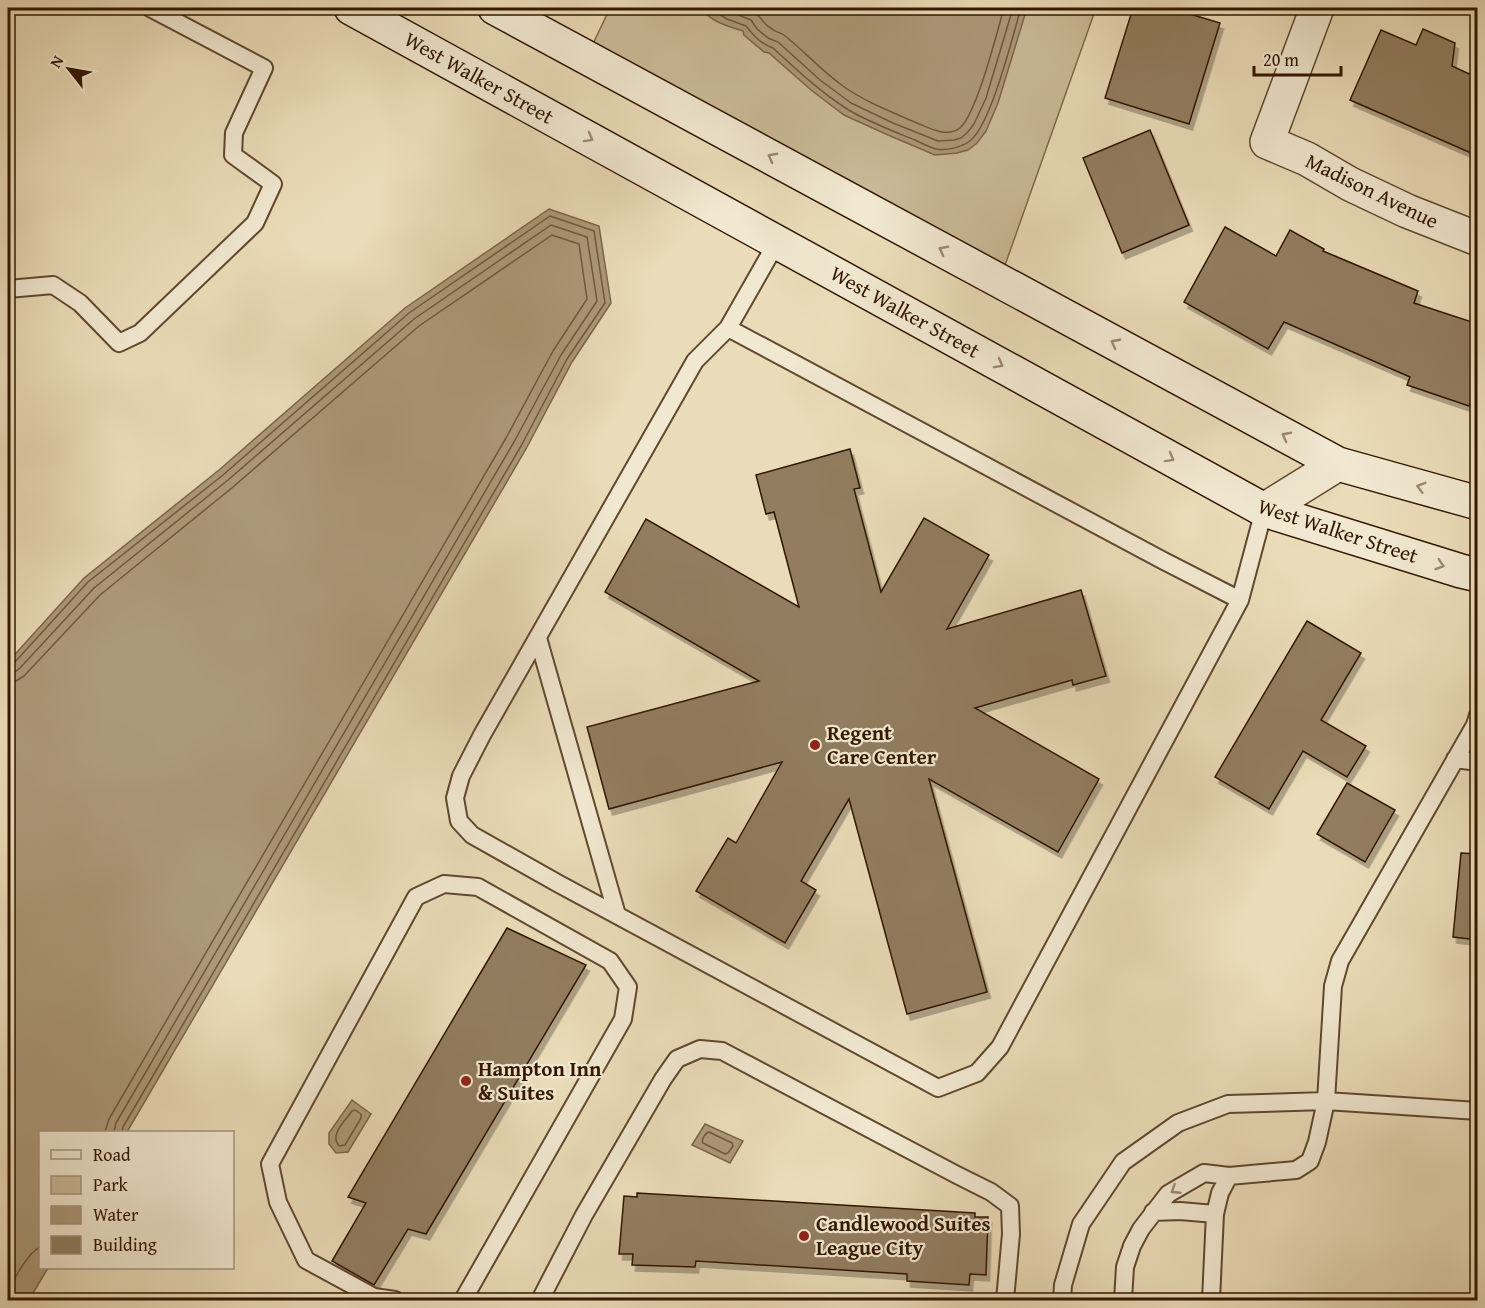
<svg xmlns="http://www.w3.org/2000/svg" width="1485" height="1308" viewBox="0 0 1485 1308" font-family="'Gentium Book Plus',serif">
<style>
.green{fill:#cbbb99;stroke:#7f694c;stroke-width:1.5}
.water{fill:#ac9979;stroke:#7c6549;stroke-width:1.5}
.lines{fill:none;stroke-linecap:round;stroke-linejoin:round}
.shore{stroke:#70583c;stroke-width:1.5}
.building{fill:#927d60;stroke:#331700;stroke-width:1.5;filter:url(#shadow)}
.lane-casing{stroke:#61482e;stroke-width:20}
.street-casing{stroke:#61482e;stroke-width:36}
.secondary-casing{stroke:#331700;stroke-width:36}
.lane{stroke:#f1e8d1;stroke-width:16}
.street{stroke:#f1e8d1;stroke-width:33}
.secondary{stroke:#f1e8d1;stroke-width:33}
.oneway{stroke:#9c8a73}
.poi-dot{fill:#8f2418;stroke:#f1e8d1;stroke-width:2}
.labels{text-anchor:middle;stroke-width:4.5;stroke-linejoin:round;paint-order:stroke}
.street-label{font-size:21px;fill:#331700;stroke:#f1e8d1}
.poi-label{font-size:21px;font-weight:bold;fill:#331700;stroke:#f1e8d1;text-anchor:start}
</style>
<defs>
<filter id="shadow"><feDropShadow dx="3.5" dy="6" stdDeviation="0" flood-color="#0004"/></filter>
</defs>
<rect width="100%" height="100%" fill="#eadcb8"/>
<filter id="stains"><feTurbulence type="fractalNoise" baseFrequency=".00333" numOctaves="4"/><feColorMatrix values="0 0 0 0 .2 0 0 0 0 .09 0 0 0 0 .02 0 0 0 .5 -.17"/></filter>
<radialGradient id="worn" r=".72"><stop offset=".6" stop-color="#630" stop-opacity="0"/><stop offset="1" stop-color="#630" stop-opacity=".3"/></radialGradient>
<!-- green -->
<path class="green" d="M 610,8 L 1096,8 L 1004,268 L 592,46 Z"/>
<!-- water -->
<path class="water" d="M 702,8 L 1027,8 L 998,103 L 986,131 L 977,143 L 968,150 L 957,153 L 935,155 L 888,135 L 844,115 L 811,90 L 769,53 L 764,52 L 744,35 L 743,31 C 730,27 708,21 702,8 Z
M 549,209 L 599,226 L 611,303 L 572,362 L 526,449 L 127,1132 L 40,1132 L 40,1268 L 48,1268 L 29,1300 L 8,1300 L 8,662 L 84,578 L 219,470 L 405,308 Z
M 352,1100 L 371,1114 L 348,1152 L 336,1153 L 329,1144 L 329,1133 Z
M 705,1124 L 743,1141 L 730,1163 L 692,1145 Z"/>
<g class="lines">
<!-- shore -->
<path class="shore" d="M 709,8 L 727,19 L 746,26 C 754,36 761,44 773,48 C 796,69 818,90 844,107 C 863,120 893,131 915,140 C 921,143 929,147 936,149 C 947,151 963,147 971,140 C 992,121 1012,38 1021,8
M 721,8 L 751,20 L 757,29 L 768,38 L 778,42 L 820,80 L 851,103 L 893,123 L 938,141 L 954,140 L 961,138 L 967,133 L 974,124 L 986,98 L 1013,8
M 744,8 C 763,13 758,21 772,29 C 775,32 780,32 784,35 C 804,51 822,71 843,86 C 865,102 892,112 917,123 C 929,128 947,138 960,128 C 977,113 997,32 1004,8
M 8,665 L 14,663 L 88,582 L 223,475 L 409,313 L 550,216 L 594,231 L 605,303 L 567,359 L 521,446 L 123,1127 L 122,1132
M 8,673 L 15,672 L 20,668 L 94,588 L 228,480 L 414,319 L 551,225 L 587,237 L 597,301 L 561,355 L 514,442 L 116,1123 L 114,1132
M 8,682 L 16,681 L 24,676 L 100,595 L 233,487 L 419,326 L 552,235 L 579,244 L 587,299 L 553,351 L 506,438 L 109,1119 L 105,1132
M 355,1110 L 361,1114 L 361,1118 L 345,1145 L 339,1146 C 329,1135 345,1121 352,1111 Z
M 709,1132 L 732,1143 L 733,1146 L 728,1153 L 725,1154 L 703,1143 C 701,1140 705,1133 709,1132 Z
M 8,1297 C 10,1283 28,1253 40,1247"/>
</g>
<!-- building -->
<path class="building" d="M 1133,8 L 1170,8 L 1220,23 L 1189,124 L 1105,98 Z
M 1423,29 L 1455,43 L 1452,66 L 1478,78 L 1478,156 L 1350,100 L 1381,30 L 1416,45 Z
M 1150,130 L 1189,225 L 1122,253 L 1083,158 Z
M 1225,227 L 1276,256 L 1290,230 L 1324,249 L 1323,251 L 1418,291 L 1414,303 L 1478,324 L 1478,383 L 1469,406 L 1407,385 L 1410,377 L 1284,322 L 1268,349 L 1184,302 Z
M 850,449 L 860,488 L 854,489 L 881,592 L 924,518 L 989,555 L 947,629 L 1081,590 L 1106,676 L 1073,685 L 1072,680 L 975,708 L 1099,779 L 1058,852 L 929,779 L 987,992 L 907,1014 L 849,799 L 801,881 L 816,890 L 785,943 L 696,891 L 728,838 L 736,843 L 782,762 L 609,809 L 587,727 L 759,681 L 605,592 L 646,519 L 799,607 L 774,512 L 766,514 L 756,475 Z
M 1307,621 L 1361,653 L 1321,720 L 1366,746 L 1347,777 L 1303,751 L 1269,809 L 1215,777 Z
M 1347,783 L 1395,810 L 1365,862 L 1317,834 Z
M 1461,853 L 1478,854 L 1478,940 L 1453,937 Z
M 507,928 L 586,965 L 426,1234 L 408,1229 L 374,1285 L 332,1261 L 366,1203 L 348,1197 Z
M 637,1193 L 975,1213 L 975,1217 L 988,1217 L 986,1275 L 970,1274 L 969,1285 L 907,1281 L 907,1274 L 696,1261 L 695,1267 L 632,1265 L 633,1254 L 619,1254 L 624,1196 L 637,1197 Z"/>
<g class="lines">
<!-- lane casing -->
<g class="lane-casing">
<path id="lane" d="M 777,242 L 728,328 L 695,361 L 482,735 L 461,776 L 455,798 L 459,821 L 472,835 L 559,884 L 938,1088 L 977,1073 L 1000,1047 L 1240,600 L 1264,510
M 8,289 L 53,285 L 80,303 L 119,343 L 140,333 L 255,223 L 273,184 L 233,155 L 234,133 L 264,68 L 150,8
M 728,328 L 1162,560 L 1240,600
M 538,638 L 617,915
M 1455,759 L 1478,762
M 1153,1212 L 1180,1211 L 1215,1214
M 395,1300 L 374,1297 L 306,1260 L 278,1202 L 270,1164 L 416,897 L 444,884 L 478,887 L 610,961 L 628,987 L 623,1019 L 463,1300
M 540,1300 L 584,1215 L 663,1079 L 677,1059 L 700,1049 L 722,1051 L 957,1175 L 991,1192 L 1010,1206 L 1011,1234 L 1005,1300
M 1062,1300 L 1063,1285 L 1081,1224 L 1123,1162 L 1178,1123 L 1228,1104 L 1326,1101 L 1478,1111
M 1123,1300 L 1125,1267 L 1132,1246 L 1141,1229 L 1168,1194 L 1204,1173 L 1229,1176
M 1211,1300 L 1215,1214 L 1220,1193 L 1229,1176 L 1296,1170 L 1310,1161 L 1317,1142 L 1326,1101 L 1333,986 L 1340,961 L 1475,725 L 1478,715"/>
</g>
<!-- street casing -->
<g class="street-casing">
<path id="street" d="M 1317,8 L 1267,142 L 1307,159 L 1350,184 L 1407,211 L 1478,239
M 1264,510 L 1338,464"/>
</g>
<!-- secondary casing -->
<g class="secondary-casing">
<path id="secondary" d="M 351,8 L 1264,510 L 1461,571 L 1478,575
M 495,8 L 1338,464 L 1478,503"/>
</g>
<!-- lane -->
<use href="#lane" class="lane"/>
<!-- street -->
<use href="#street" class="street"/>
<!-- secondary -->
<use href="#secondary" class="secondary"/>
</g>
<!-- one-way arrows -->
<defs><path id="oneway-chevron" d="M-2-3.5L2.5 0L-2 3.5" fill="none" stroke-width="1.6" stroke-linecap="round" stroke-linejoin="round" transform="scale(1.5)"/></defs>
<g class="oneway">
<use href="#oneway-chevron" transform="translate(589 138) rotate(29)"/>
<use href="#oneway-chevron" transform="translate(772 157) rotate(-152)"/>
<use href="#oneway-chevron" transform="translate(943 250) rotate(-152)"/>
<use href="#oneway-chevron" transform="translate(1115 343) rotate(-152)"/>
<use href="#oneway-chevron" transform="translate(999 364) rotate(29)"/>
<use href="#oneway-chevron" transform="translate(1286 436) rotate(-152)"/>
<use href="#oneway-chevron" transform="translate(1170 458) rotate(29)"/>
<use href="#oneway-chevron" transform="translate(1421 487) rotate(-164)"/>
<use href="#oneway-chevron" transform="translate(1440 565) rotate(17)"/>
<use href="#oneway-chevron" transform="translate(1175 1190) rotate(147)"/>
</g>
<!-- markers -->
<g class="poi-dot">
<circle cx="815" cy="745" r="6"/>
<circle cx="466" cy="1081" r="6"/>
<circle cx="804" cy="1236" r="6"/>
</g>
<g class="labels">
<!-- street labels -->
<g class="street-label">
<text transform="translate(479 78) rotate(29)" y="7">West Walker Street</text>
<text transform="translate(1372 191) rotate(26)" y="7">Madison Avenue</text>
<text transform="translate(905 312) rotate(29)" y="7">West Walker Street</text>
<text transform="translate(1338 531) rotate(18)" y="7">West Walker Street</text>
</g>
<!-- poi labels -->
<g class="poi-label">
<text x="827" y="740">Regent<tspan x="827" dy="24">Care Center</tspan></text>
<text x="478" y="1076">Hampton Inn<tspan x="478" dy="24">&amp; Suites</tspan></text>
<text x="816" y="1231">Candlewood Suites<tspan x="816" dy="24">League City</tspan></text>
</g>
</g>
<!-- margin -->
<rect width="1485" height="1308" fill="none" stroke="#eadcb8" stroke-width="30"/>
<rect x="9" y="9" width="1467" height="1290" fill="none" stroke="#331700" stroke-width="3"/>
<rect x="15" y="15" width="1455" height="1278" fill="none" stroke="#331700" stroke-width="1.5"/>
<!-- legend -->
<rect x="39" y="1131" width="195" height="138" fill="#f1e8d1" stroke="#a5947d" stroke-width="1.5"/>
<rect x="51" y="1150" width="30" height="9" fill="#f1e8d1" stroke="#a5947d" stroke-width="1.5"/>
<text x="93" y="1161" font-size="18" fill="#331700">Road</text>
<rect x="51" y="1176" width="30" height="18" fill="#cbbb99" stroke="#a5947d" stroke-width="1.5"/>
<text x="93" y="1191" font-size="18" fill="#331700">Park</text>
<rect x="51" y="1206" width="30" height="18" fill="#ac9979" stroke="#a5947d" stroke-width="1.5"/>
<text x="93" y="1221" font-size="18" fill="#331700">Water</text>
<rect x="51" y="1236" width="30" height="18" fill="#927d60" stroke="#a5947d" stroke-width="1.5"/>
<text x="93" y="1251" font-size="18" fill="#331700">Building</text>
<!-- north arrow -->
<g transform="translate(69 69) rotate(301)" stroke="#f1e8d1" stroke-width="4.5" paint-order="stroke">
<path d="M0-4.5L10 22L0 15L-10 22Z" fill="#331700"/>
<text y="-9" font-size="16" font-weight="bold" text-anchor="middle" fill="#331700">N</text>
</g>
<!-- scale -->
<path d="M1254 66v9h87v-9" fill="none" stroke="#331700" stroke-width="3"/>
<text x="1263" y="66" font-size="18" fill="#331700" stroke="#f1e8d1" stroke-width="4.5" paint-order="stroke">20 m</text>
<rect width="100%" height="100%" filter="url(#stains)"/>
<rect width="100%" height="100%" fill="url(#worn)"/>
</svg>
